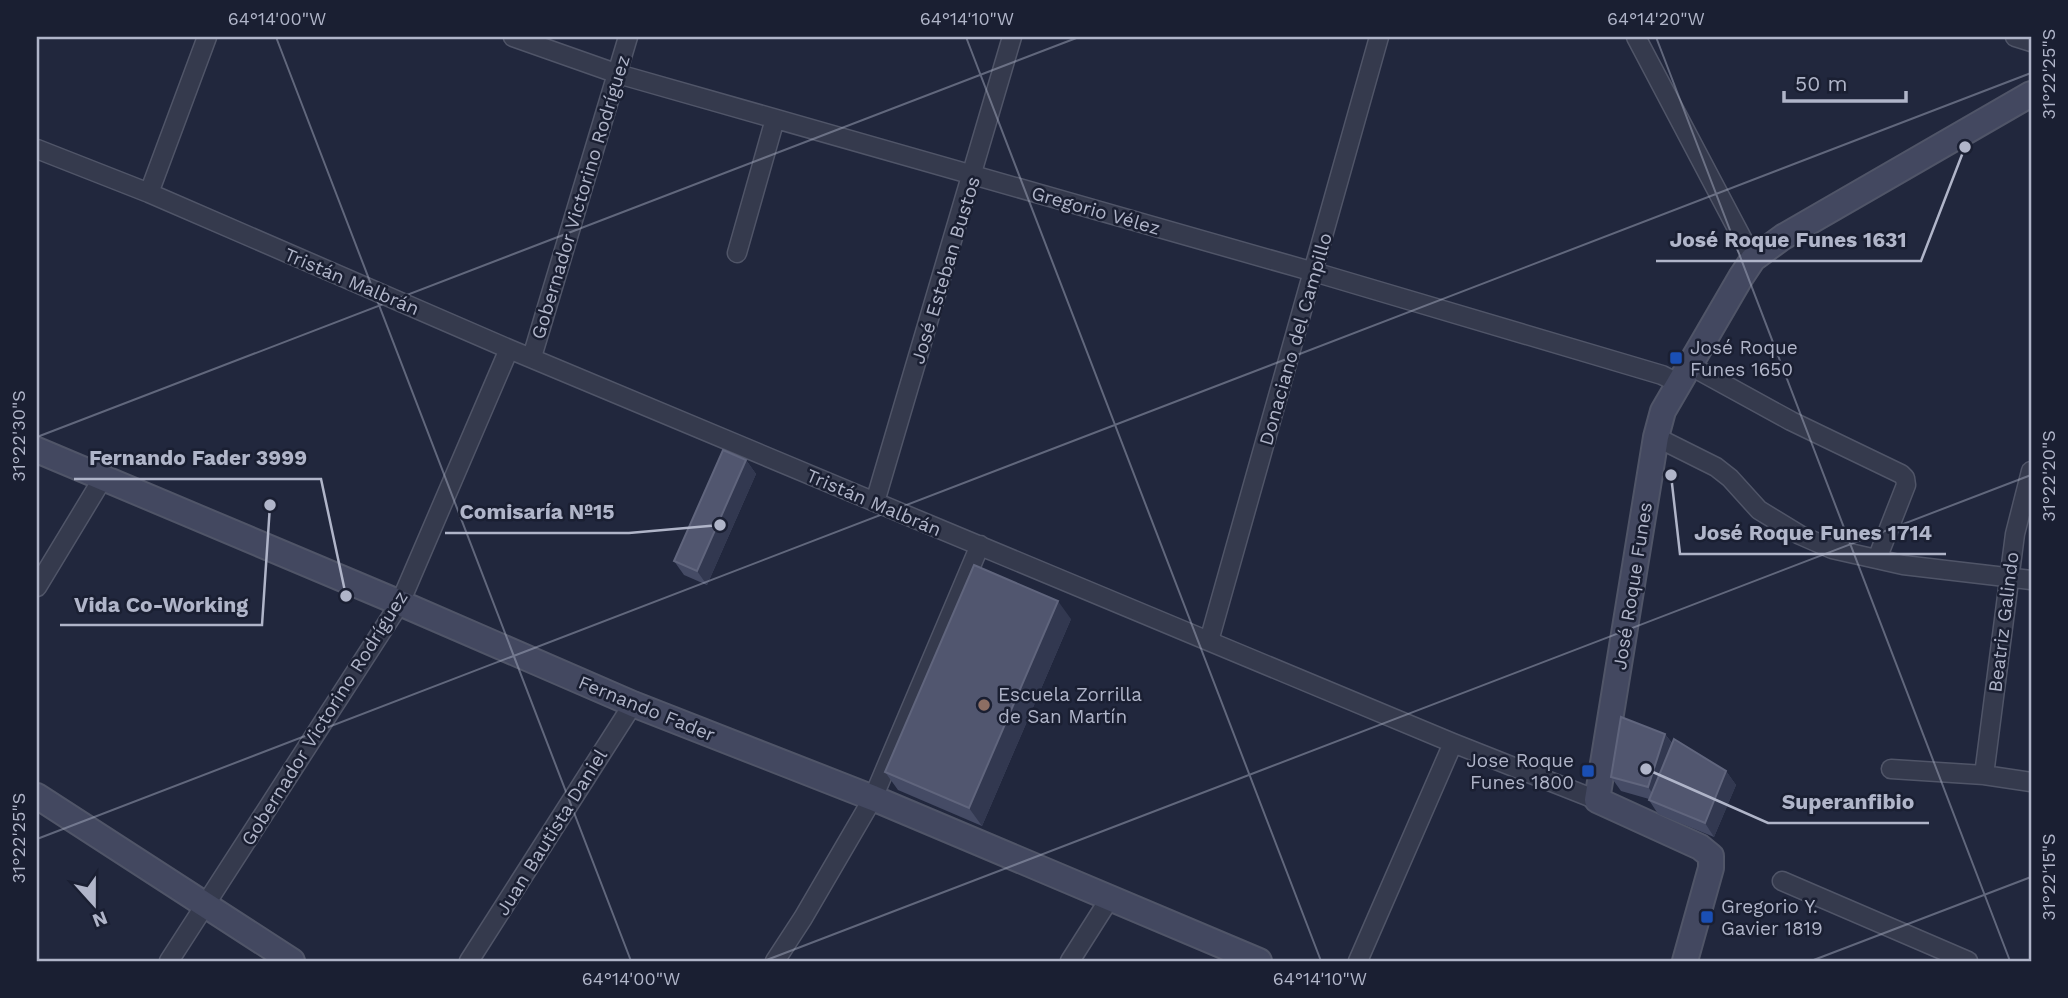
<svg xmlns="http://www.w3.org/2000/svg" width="2068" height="998" viewBox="0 0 2068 998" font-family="'Work Sans',sans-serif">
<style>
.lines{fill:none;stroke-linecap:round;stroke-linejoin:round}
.minor-casing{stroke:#505568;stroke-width:21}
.secondary-casing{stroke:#505568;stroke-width:28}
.minor{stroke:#353a4d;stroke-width:18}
.secondary{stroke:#434860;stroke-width:24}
.wall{fill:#454b65}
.shaded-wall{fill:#323850}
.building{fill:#51566f;stroke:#60657d;stroke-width:2}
.ticks{fill:none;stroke:#b0b5c9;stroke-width:2;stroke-opacity:0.45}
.transit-dot{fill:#1a4fb4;stroke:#1a1f32;stroke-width:2.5}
.education-dot{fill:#8d6e63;stroke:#1a1f32;stroke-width:2.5}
.labels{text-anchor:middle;stroke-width:5;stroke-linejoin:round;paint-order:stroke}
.street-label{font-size:19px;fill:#b0b5c9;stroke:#1a1f32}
.poi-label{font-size:19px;fill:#b0b5c9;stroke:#1a1f32;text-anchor:start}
.leader{fill:none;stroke:#b0b5c9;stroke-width:2.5}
.callout-dot{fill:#b0b5c9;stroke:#1a1f32;stroke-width:2.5}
.callout-label{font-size:21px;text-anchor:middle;font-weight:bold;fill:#b0b5c9;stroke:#1a1f32;stroke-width:5;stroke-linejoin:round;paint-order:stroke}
.neatline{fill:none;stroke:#b0b5c9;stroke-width:2.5}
.ticks-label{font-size:18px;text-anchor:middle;fill:#b0b5c9}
</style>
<rect width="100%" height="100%" fill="#21273d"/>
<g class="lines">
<!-- minor casing -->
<g class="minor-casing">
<path id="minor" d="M 513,37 L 618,74 L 1314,272 L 1662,375 L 1678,383
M 1636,37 L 1753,259
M 2015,37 L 2031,42
M 37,149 L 149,193 L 509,349 L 918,520 L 1453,743 L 1597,800
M 149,193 L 207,37
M 737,253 L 775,119
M 532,357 L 628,37
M 1689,365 L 1791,421 L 1901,474 L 1905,478 L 1906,485 L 1877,559
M 1656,437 L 1716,467 L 1730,478 L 1759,510 L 1800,535 L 1832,549 L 1903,565 L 2031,580
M 875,502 L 1012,37
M 37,587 L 103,478
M 1209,641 L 1379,37
M 1891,769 L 1984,775 L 2031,782
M 1984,775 L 2015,534 L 2031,471
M 1782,881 L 1968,961
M 169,961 L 400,603 L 509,349
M 469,961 L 633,704
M 775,961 L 803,918 L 873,798 L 980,545
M 1070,961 L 1110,898
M 1358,961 L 1453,743"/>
</g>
<!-- secondary casing -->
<g class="secondary-casing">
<path id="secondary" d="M 37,450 L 400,603 L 633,704 L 873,798 L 1259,961
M 37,796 L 292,961
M 1685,961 L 1711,868 L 1711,856 L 1700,847 L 1597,800 L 1656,437 L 1663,411 L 1741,277 L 1753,259 L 1783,237 L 2031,94"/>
</g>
<!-- minor -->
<use href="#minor" class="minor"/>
<!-- secondary -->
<use href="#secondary" class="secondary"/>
</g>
<!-- wall -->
<path class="wall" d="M 746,460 L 756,474 L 707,585 L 684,575 L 674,561 Z
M 1071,619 L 982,826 L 898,790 L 885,772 Z
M 1665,734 L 1672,743 L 1726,771 L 1736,785 L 1714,837 L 1658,814 L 1649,800 L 1649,799 L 1621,791 L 1611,777 Z"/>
<!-- shaded-wall -->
<path class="shaded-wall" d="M 746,460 L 756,474 L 707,585 L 697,571 Z
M 1058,601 L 1071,619 L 982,826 L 969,808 Z
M 1665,734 L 1675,748 L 1658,801 L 1648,787 Z
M 1726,771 L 1736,785 L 1714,837 L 1705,823 Z"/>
<!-- building -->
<path class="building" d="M 723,450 L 746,460 L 697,571 L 674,561 Z
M 974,565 L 1058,601 L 969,808 L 885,772 Z
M 1621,717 L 1665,734 L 1648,787 L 1611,777 Z
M 1674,739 L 1726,771 L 1705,823 L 1649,800 Z"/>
<!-- ticks -->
<path class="ticks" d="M 276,37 L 631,961M 966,37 L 1321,961M 1656,37 L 2010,961M 37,437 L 1079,37M 37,839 L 2031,73M 764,961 L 2031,475M 1811,961 L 2031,877"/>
<!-- markers -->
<g class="transit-dot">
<rect x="1669" y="351" width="14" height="14" rx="3.5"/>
<rect x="1581" y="764" width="14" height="14" rx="3.5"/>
<rect x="1700" y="910" width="14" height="14" rx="3.5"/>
</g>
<circle class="education-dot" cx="984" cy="705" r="7"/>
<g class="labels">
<!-- street labels -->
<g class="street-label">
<text transform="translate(580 197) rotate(-73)" y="7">Gobernador Victorino Rodríguez</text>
<text transform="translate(1096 210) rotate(16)" y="7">Gregorio Vélez</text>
<text transform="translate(945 270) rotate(-73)" y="7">José Esteban Bustos</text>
<text transform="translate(352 281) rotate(23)" y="7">Tristán Malbrán</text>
<text transform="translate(1295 339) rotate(-74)" y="7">Donaciano del Campillo</text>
<text transform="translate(874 502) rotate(23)" y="7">Tristán Malbrán</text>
<text transform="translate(1632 586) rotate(-81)" y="7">José Roque Funes</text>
<text transform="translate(2003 622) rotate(-83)" y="7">Beatriz Galindo</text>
<text transform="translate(647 708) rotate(22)" y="7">Fernando Fader</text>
<text transform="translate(324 718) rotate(-58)" y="7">Gobernador Victorino Rodríguez</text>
<text transform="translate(551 832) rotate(-58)" y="7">Juan Bautista Daniel</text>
</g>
<!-- poi labels -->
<g class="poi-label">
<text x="1690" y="354">José Roque<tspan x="1690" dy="22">Funes 1650</tspan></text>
<text x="998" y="701">Escuela Zorrilla<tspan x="998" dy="22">de San Martín</tspan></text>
<text x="1574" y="767" text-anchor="end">Jose Roque<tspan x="1574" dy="22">Funes 1800</tspan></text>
<text x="1721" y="913">Gregorio Y.<tspan x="1721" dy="22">Gavier 1819</tspan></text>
</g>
</g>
<!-- callouts -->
<path class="leader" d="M1965 147L1921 261H1656M346 596L321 479H74M720 525L629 533H445M1671 475L1680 554H1946M270 505L262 625H60M1646 769L1768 823H1929"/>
<g class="callout-dot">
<circle cx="1965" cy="147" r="7"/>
<circle cx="346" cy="596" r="7"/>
<circle cx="720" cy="525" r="7"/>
<circle cx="1671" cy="475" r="7"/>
<circle cx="270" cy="505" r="7"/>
<circle cx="1646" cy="769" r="7"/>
</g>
<g class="callout-label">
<text x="1788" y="247">José Roque Funes 1631</text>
<text x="198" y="465">Fernando Fader 3999</text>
<text x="537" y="519">Comisaría Nº15</text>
<text x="1813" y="540">José Roque Funes 1714</text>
<text x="161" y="612">Vida Co-Working</text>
<text x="1848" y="809">Superanfibio</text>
</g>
<!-- border -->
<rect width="2068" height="998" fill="none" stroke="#1a1f32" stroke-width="77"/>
<!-- north arrow -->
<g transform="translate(94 904) rotate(159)" stroke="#1a1f32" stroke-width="5" paint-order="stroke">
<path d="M0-5L12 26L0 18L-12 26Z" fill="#b0b5c9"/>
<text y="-10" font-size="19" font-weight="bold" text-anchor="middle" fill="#b0b5c9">N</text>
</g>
<!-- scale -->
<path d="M1784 91v10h122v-10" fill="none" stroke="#b0b5c9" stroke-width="3.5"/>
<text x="1795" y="91" font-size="21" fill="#b0b5c9" stroke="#1a1f32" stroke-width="5" paint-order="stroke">50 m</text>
<rect x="38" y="38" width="1992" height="922" class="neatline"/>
<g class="ticks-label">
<text x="277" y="25">64°14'00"W</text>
<text x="967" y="25">64°14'10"W</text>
<text x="1656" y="25">64°14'20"W</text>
<text transform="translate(2049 74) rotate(-90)" y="6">31°22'25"S</text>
<text transform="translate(19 436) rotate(-90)" y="6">31°22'30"S</text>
<text transform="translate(2049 476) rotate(-90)" y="6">31°22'20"S</text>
<text transform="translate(19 838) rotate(-90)" y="6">31°22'25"S</text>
<text transform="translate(2049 877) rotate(-90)" y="6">31°22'15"S</text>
<text x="631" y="985">64°14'00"W</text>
<text x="1320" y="985">64°14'10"W</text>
</g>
</svg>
